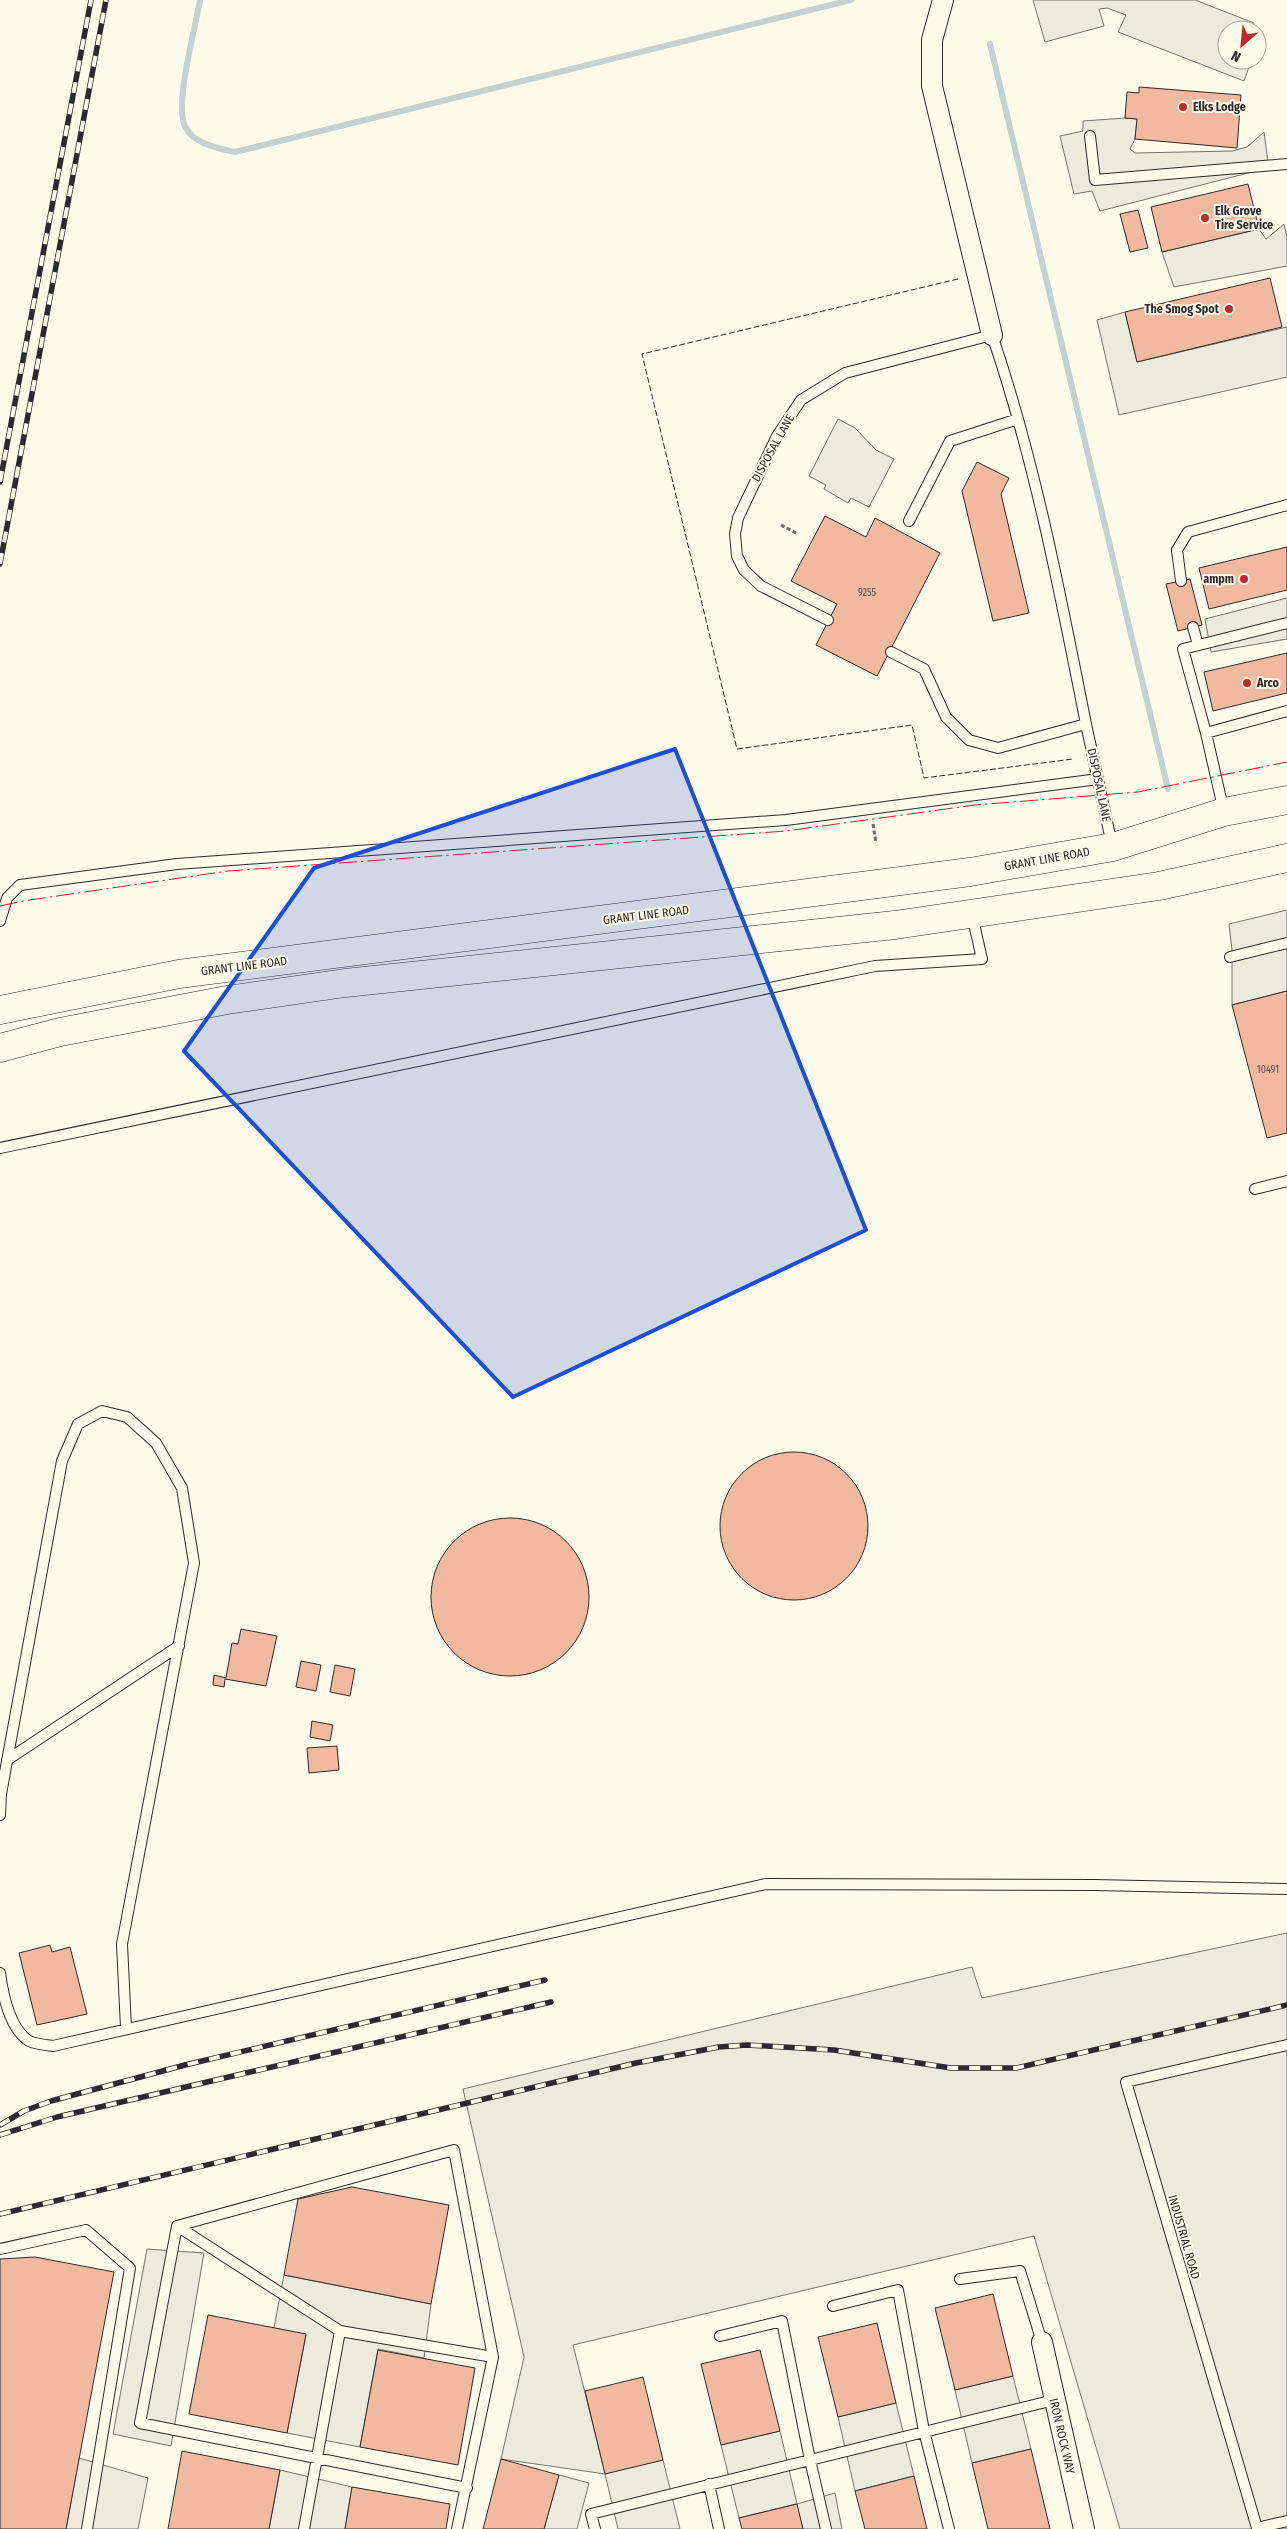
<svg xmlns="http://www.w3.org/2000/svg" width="1287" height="2529" viewBox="0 0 1287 2529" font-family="'Fira Sans Condensed',sans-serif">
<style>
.parking{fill:#eceadb;stroke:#74746e}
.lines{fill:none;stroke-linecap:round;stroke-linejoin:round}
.stream{stroke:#c7d0d0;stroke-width:6}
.building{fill:#f2b8a0;stroke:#2b2b2b}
.service-casing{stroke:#2b2b2b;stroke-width:12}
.minor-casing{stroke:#2b2b2b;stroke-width:22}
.primary-casing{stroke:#2b2b2b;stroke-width:29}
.path{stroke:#6a6964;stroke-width:3;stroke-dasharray:4 2.5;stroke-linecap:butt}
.service{stroke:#fdfbea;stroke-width:10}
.minor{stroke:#fdfbea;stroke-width:20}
.primary{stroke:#fdfbea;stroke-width:28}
.rail-casing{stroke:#2b2b2b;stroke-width:5.5}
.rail{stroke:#fdfbea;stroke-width:4;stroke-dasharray:11;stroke-linecap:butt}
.fence{stroke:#2b2b2b;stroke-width:1;stroke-dasharray:6 2.5;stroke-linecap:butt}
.power{stroke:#c62828;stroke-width:1;stroke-dasharray:18 4 2.5 4;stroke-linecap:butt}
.marked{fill:#1d4ed8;fill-opacity:0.2;stroke:#1d4ed8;stroke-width:4;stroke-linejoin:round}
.poi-dot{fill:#c62828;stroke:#fdfbea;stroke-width:2}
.labels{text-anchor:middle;stroke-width:4;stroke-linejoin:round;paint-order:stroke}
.number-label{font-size:10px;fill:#5d4e48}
.poi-label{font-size:12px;font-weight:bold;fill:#2b2b2b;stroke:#fdfbea;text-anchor:start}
.street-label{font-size:12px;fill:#2b2b2b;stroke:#fdfbea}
</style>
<rect width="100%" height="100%" fill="#fdfbea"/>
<!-- parking -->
<path class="parking" d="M 1033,0 L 1195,0 L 1254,23 L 1251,30 L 1227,30 L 1227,60 L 1249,60 L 1250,64 L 1244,81 L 1118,32 L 1126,15 L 1107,8 L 1099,9 L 1104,26 L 1045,42 Z
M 1125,118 L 1137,119 L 1135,139 L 1130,149 L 1135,153 L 1232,151 L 1247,147 L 1264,132 L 1268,162 L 1251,165 L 1252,172 L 1100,211 L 1092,191 L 1074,194 L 1060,136 L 1083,131 L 1083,121 Z
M 1284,224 L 1287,237 L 1287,266 L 1174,287 L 1162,252 L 1259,229 L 1266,239 Z
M 1125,312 L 1137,362 L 1287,327 L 1287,377 L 1119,415 L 1097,320 Z
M 838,419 L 855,428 L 876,450 L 894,459 L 869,507 L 851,498 L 848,503 L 824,489 L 826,485 L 809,476 Z
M 1287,598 L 1287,639 L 1211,652 L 1205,619 Z
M 1287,910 L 1287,991 L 1232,1005 L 1232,950 L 1229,924 Z
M 1287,1933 L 1287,2529 L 1120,2529 L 1034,2236 L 573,2345 L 605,2473 L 663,2460 L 680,2529 L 618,2529 L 605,2474 L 501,2459 L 524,2357 L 463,2089 L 972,1967 L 982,1998 Z
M 147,2249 L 204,2253 L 171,2446 L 113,2434 Z
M 284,2275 L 431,2304 L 424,2358 L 378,2349 L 360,2447 L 287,2433 L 306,2335 L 274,2328 Z
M 1013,2376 L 1031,2449 L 972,2463 L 955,2390 Z
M 896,2403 L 914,2476 L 855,2491 L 838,2417 Z
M 780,2431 L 797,2504 L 835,2493 L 842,2529 L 803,2529 L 796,2504 L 739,2518 L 721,2445 Z
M 79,2458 L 148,2478 L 138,2529 L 66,2529 Z
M 280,2470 L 352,2487 L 345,2529 L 269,2529 Z
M 559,2475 L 589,2483 L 577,2529 L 544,2529 Z"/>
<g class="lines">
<!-- stream -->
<path class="stream" d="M 200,0 C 196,25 174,105 185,126 C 193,144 218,148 235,152 L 851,0
M 990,44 L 1168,789"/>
</g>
<!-- building -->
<path class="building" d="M 1139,87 L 1241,95 L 1237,148 L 1135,139 L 1137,119 L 1125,118 L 1127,92 L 1139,93 Z
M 1248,184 L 1259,229 L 1162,252 L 1151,207 Z
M 1138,210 L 1148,248 L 1130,252 L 1120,214 Z
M 1270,278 L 1282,327 L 1137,362 L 1125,312 Z
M 977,462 L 1009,478 L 1001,494 L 1029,613 L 993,621 L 962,491 Z
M 825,516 L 866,537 L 875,518 L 940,553 L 877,676 L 816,645 L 837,604 L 791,581 Z
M 1287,547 L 1287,590 L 1209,609 L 1199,568 Z
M 1190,579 L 1202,625 L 1178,631 L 1166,584 Z
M 1287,653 L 1287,693 L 1213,711 L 1204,672 Z
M 1287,991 L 1287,1133 L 1267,1138 L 1232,1005 Z
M720 1526a74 74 0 1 1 148 0a74 74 0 1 1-148 0Z
M431 1597a79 79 0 1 1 158 0a79 79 0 1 1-158 0Z
M 241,1629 L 277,1636 L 266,1686 L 225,1679 L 224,1687 L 213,1685 L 214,1675 L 226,1678 L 232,1643 L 238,1644 Z
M 301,1661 L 321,1665 L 316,1691 L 296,1687 Z
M 335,1665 L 355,1669 L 350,1696 L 330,1692 Z
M 312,1721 L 333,1725 L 330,1741 L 310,1737 Z
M 337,1746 L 339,1770 L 309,1773 L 307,1748 Z
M 50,1945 L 52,1952 L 70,1947 L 87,2014 L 37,2025 L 19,1953 Z
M 352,2187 L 449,2205 L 431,2304 L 284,2275 L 298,2199 Z
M 35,2257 L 114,2272 L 66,2529 L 0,2529 L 0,2259 Z
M 993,2294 L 1013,2376 L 955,2390 L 935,2308 Z
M 208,2315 L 306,2334 L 287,2433 L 189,2414 Z
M 877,2323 L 896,2403 L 838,2417 L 818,2337 Z
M 378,2350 L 475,2368 L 458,2465 L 360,2447 Z
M 760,2350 L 780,2431 L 721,2445 L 701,2364 Z
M 643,2377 L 663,2460 L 605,2474 L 585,2391 Z
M 1031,2449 L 1050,2529 L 988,2529 L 972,2463 Z
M 182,2451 L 280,2470 L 269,2529 L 168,2529 Z
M 501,2459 L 559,2475 L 544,2529 L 483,2529 Z
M 914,2476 L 927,2529 L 865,2529 L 855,2491 Z
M 352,2487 L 450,2504 L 446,2529 L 345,2529 Z
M 797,2504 L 803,2529 L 742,2529 L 739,2518 Z"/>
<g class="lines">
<!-- service casing -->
<g class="service-casing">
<path id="service" d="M 1090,136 L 1095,180 L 1287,164
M 909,521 L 950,441 L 1018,419
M 1181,581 L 1177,550 L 1188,532 L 1287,505
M 828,620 L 761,586 L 744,570 L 737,556 L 735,534 L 738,518 L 777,436 L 801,400 L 845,373 L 992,335 C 1035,461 1060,593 1086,724 L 998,748 L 969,740 L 946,717 L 924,669 L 891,652
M 1287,623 L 1183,649 L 1206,733 L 1287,711
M 1193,627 L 1198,645
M 1086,724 L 1112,845
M 1206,733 L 1224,812
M 0,921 L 7,898 L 20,885 L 177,864 L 786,820 L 1098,779
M 1230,957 L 1287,943
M 0,1148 L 875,966 L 982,959 L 972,915
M 1255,1189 L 1287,1181
M 7,1760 L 179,1646
M 0,1815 L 1,1794 L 62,1461 L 78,1424 L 102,1411 L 127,1417 L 156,1443 L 182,1488 L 194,1563 L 122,1944 L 126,2028
M 0,1973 C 3,1995 9,2028 29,2041 C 35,2044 46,2045 53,2046 L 766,1884 L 1094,1885 L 1287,1889
M 1287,2045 L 1126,2082 L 1257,2528 L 1287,2521
M 177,2226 L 340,2331
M 0,2249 L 86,2230 L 130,2268 L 87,2529
M 960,2279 L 1020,2271 L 1042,2342
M 833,2306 L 898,2290 L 924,2431 L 949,2529
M 720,2336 L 782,2321 L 810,2460 L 826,2529
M 709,2484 L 719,2529
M 304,2529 L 340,2331 L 493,2357 L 454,2150 L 177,2226 L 140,2423 L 467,2488
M 457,2529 L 493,2357
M 595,2529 L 591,2514 L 1054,2400"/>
</g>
<!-- minor casing -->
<g class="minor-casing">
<path id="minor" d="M 943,0 L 932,40 L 932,86 L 992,335
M 1042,2342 L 1084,2529"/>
</g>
<!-- primary casing -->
<g class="primary-casing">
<path id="primary" d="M 0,1010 L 179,974 L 970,872 L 1113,847 L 1224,812 L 1287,800
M 0,1048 L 60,1032 L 227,1000 L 345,983 L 895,925 L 1159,886 L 1287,858"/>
</g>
<!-- path -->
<path class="path" d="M 781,525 L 798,534
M 873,824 L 876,843"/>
<!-- service -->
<use href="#service" class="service"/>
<!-- minor -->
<use href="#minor" class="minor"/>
<!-- primary -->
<use href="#primary" class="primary"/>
<!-- rail casing -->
<g class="rail-casing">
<path id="rail" d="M 0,482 L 91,0
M 0,564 L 106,0
M 0,2125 L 24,2111 L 51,2101 L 185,2065 L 545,1980
M 0,2135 L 57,2117 L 551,2002
M 0,2214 L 636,2063 L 719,2047 L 747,2045 L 834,2050 L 951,2068 L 1016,2068 L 1287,2005"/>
</g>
<!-- rail -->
<use href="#rail" class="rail"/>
<!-- fence -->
<path class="fence" d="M 958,279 L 642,354 L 737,749 L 912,725 L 924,778 L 1073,759"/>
<!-- power -->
<path class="power" d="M 0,906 L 23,901 L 228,871 L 786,831 L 975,805 L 1138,792 L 1287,762"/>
</g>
<!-- marked area -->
<path class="marked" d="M 675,749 L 866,1230 L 513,1397 L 184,1051 L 314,868 Z"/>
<!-- markers -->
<g class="poi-dot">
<circle cx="1183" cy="107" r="5"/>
<circle cx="1205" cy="218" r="5"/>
<circle cx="1229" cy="309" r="5"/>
<circle cx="1244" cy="579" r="5"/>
<circle cx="1247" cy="683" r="5"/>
</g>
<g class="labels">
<!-- number labels -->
<g class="number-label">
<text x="867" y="596">9255</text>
<text x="1268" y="1073">10491</text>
</g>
<!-- poi labels -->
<g class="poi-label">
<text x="1193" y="111">Elks Lodge</text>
<text x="1215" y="215">Elk Grove<tspan x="1215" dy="14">Tire Service</tspan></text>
<text x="1219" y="313" text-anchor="end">The Smog Spot</text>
<text x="1234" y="583" text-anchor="end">ampm</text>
<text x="1257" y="687">Arco</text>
</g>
<!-- street labels -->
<g class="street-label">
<text transform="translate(773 448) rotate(-61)" y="4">DISPOSAL LANE</text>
<text transform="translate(1099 785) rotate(78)" y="4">DISPOSAL LANE</text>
<text transform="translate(1047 859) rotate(-10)" y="4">GRANT LINE ROAD</text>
<text transform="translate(646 915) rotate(-7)" y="4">GRANT LINE ROAD</text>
<text transform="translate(244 966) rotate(-7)" y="4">GRANT LINE ROAD</text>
<text transform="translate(1184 2237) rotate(74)" y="4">INDUSTRIAL ROAD</text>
<text transform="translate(1062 2436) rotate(77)" y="4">IRON ROCK WAY</text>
</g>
</g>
<!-- north arrow -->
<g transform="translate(1242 45) rotate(207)"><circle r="24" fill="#fdfbea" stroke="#a9a89e"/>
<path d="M0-4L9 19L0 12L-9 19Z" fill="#c62828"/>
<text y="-8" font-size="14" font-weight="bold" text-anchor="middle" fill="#2b2b2b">N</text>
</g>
</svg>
